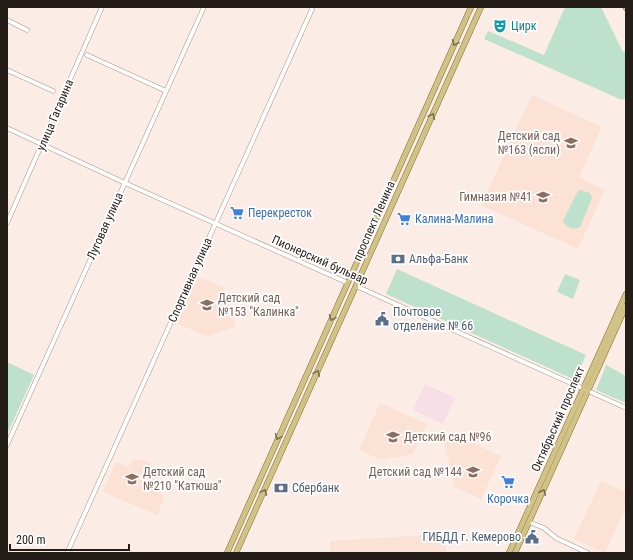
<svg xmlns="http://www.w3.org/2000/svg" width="633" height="560" viewBox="0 0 633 560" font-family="'Roboto Condensed',sans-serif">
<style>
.built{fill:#fbe2d4}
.industrial{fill:#f8dee7}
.green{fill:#bde1cd}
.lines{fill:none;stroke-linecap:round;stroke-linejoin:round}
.minor-casing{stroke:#aa9488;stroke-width:5}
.major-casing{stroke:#816e2c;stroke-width:6}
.minor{stroke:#fff;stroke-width:4}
.major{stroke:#d1c287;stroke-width:5}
.oneway{stroke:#7b7050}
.labels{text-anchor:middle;stroke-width:3.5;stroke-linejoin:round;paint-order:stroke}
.culture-label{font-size:12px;fill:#0d838f;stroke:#fff;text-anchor:start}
.street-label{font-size:12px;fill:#251d18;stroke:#fff}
.education-label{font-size:12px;fill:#785e54;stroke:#fff;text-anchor:end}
.shop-label{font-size:12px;fill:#366cbe;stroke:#fff;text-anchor:start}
.service-label{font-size:12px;fill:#4e5e75;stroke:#fff;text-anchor:start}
</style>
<rect width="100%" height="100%" fill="#fbede5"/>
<!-- built -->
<path class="built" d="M 532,95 L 602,127 L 579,177 L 605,190 L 578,249 L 481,205 Z
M 198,277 L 224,287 L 236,326 L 207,337 L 177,323 Z
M 380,403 L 427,424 L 413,454 L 381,460 L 359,450 Z
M 459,437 L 501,456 L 481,499 L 455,487 L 444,442 Z
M 134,459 L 150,462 L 164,499 L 157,515 L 103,492 L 116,462 L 128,466 Z
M 601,481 L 626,492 L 626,506 L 605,553 L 574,539 Z
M 445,534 L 446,553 L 330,553 L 330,541 Z"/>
<!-- industrial -->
<path class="industrial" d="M 425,384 L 455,398 L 443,424 L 413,410 Z"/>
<!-- green -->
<path class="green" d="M 565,7 L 601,7 L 623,52 L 626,52 L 626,98 L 622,100 L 484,39 L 488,31 L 544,55 Z
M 580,190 L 590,193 L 592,198 L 580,227 C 573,231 566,227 563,221 L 578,191 Z
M 397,269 L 586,355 L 575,380 L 386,294 Z
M 565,274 L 580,280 L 573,299 L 557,292 Z
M 7,362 L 34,375 L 7,434 Z
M 606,365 L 626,376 L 626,403 L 596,390 Z"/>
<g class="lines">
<!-- minor casing -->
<g class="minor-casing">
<path id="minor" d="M 7,20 L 27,30
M 87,55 L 166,91
M 7,70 L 53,91
M 7,128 L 125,183 L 348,283
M 7,223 L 102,7
M 356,286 L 626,408
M 7,445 L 204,7
M 529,522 L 544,528 L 556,538 L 588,553
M 67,553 L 313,7"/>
</g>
<!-- major casing -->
<g class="major-casing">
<path id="major" d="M 626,7 L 626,8
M 227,553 L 471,7
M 236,553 L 481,7
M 509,553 L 626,294
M 515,553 L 626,306"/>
</g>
<!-- minor -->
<use href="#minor" class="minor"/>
<!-- major -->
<use href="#major" class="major"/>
</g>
<!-- one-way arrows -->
<defs><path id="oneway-chevron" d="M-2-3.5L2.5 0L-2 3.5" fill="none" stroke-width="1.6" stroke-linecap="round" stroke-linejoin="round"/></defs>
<g class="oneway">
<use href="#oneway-chevron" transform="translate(455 43) rotate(114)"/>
<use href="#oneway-chevron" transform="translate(432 116) rotate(-66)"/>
<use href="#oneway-chevron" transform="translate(332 318) rotate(114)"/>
<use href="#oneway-chevron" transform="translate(317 373) rotate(-66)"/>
<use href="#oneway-chevron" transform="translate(278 437) rotate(114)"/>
<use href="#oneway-chevron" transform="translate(264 492) rotate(-66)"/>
<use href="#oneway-chevron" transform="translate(543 492) rotate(-65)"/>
</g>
<!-- icons -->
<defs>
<g id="theatre-bare" transform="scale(1.08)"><path d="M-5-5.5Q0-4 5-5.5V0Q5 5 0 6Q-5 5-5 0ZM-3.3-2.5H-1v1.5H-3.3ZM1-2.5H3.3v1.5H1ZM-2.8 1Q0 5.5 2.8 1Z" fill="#0f9aa8" stroke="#fff" stroke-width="2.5" paint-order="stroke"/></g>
<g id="school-bare" transform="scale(1.08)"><path d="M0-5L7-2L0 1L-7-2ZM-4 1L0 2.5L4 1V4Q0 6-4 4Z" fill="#8d6e63" stroke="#fff" stroke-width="2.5" paint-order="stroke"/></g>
<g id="supermarket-bare" transform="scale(1.08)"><path d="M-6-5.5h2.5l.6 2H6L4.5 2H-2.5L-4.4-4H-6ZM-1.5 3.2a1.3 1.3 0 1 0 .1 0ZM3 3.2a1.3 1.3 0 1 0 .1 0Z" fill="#3f7fe0" stroke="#fff" stroke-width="2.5" paint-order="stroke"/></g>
<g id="bank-bare" transform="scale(1.08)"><path d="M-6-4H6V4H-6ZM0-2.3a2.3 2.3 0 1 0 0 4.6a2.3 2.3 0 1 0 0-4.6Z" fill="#5c6f8a" stroke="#fff" stroke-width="2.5" paint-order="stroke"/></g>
<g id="civic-bare" transform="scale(1.08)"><path d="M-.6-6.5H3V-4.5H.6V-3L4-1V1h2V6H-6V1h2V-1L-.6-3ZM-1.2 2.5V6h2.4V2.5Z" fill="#5c6f8a" stroke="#fff" stroke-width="2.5" paint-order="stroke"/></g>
</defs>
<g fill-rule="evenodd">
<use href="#theatre-bare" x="500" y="26"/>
<use href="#school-bare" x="571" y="143"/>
<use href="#school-bare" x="543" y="197"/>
<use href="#supermarket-bare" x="237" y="213"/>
<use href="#supermarket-bare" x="404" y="219"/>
<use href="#bank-bare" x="398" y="259"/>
<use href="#school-bare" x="207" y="305"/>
<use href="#civic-bare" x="382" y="319"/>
<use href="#school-bare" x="393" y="437"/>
<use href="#school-bare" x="473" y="472"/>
<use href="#school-bare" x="132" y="479"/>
<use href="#supermarket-bare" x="508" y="482"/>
<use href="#bank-bare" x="281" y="488"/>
<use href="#civic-bare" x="532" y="537"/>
</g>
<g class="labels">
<!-- culture labels -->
<g class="culture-label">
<text x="511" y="30">Цирк</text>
</g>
<!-- street labels -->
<g class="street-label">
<text transform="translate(55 115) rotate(-67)" y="4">улица Гагарина</text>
<text transform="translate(374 221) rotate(-66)" y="4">проспект Ленина</text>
<text transform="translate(105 226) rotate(-66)" y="4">Луговая улица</text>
<text transform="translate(320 260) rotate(24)" y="4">Пионерский бульвар</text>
<text transform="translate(190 280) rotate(-66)" y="4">Спортивная улица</text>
<text transform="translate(558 419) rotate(-66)" y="4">Октябрьский проспект</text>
</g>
<!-- education labels -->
<g class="education-label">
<text x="560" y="140">Детский сад<tspan x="560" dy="14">№163 (ясли)</tspan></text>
<text x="532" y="201">Гимназия №41</text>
<text x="218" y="302" text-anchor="start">Детский сад<tspan x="218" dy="14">№153 "Калинка"</tspan></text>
<text x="404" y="441" text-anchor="start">Детский сад №96</text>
<text x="143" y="476" text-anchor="start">Детский сад<tspan x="143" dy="14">№210 "Катюша"</tspan></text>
<text x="462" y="476">Детский сад №144</text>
</g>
<!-- shop labels -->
<g class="shop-label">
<text x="248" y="217">Перекресток</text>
<text x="415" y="223">Калина-Малина</text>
<text x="508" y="503" text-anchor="middle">Корочка</text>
</g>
<!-- service labels -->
<g class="service-label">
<text x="409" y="263">Альфа-Банк</text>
<text x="393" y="316">Почтовое<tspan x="393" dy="14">отделение № 66</tspan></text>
<text x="292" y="492">Сбербанк</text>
<text x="521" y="541" text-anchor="end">ГИБДД г. Кемерово</text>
</g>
</g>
<!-- border -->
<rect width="633" height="560" fill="none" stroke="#251d18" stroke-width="16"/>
<!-- scale -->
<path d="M10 544v6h119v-6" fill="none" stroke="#251d18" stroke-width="2"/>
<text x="16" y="544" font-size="12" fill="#251d18" stroke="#ffffff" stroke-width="3" paint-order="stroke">200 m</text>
</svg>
